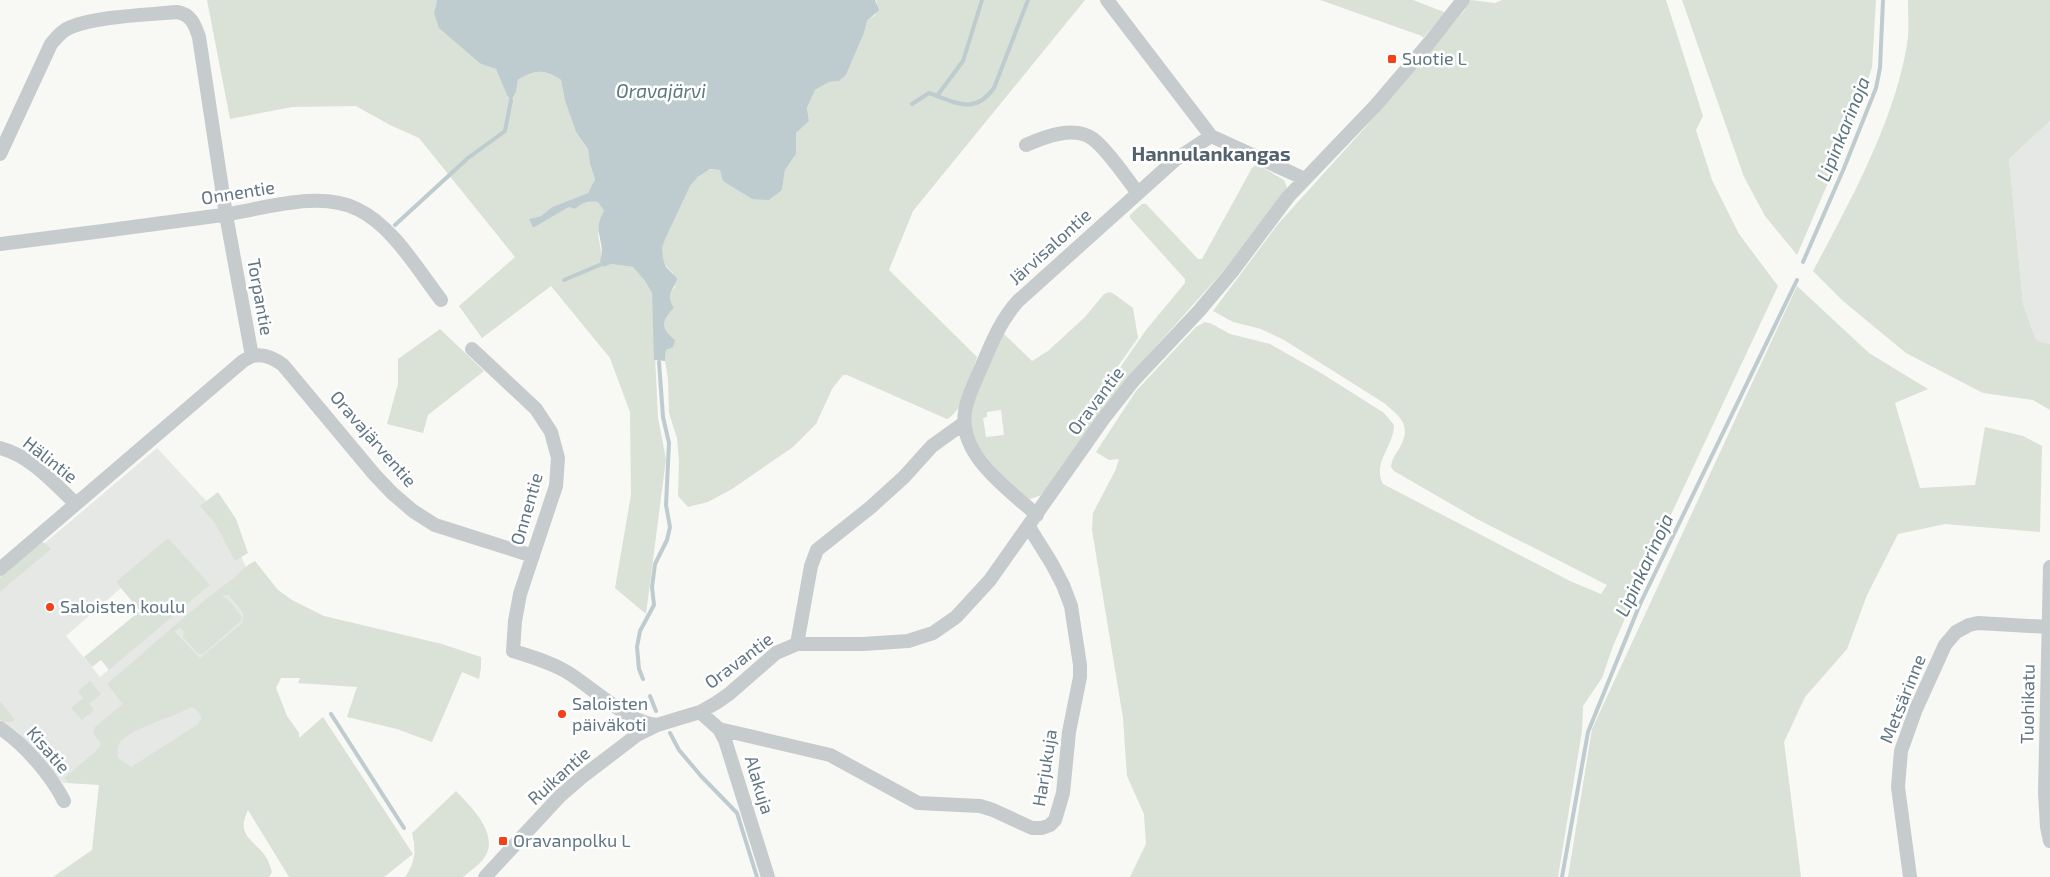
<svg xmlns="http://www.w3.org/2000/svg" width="2050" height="877" viewBox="0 0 2050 877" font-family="'Exo 2',sans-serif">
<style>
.built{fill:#e6e8e6;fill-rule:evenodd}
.green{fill:#dae1d6;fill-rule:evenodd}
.water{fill:#becbcf}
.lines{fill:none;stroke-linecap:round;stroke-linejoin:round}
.stream{stroke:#becbcf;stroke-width:4}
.street{stroke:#c6cbce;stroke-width:14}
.poi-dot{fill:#f43f19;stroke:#fff;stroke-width:2}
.labels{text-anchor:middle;stroke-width:5;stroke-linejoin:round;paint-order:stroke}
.poi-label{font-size:18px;fill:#607683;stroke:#fff;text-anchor:start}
.street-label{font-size:18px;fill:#607683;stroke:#fff}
.water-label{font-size:19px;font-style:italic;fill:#5b767e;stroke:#fff}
.quarter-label{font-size:20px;font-weight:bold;fill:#53636d;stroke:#fff}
</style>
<rect width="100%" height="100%" fill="#f8f8f5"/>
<!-- built -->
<path class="built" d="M 2050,121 L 2050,344 L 2036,340 L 2023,304 L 2009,159 Z
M 157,448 L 223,519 L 254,584 L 287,632 L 202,730 L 99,784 L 63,783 L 17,731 L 0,720 L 0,581 ZM 116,582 L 210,585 L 100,677 L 66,636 L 121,588 Z"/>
<!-- green -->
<path class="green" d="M 207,0 L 437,0 L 434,13 L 481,64 L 496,69 L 507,94 L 516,92 L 518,80 C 535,69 545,69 561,80 L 565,101 L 576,132 L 588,149 L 590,164 L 595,179 L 588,193 L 552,207 L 541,216 L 529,219 L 533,228 L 569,207 L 575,209 C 582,203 588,200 598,202 L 604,211 L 598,235 L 604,267 L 611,264 L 633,267 L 645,281 L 652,293 L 658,418 L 666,459 L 646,614 L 615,588 L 631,495 L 630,412 L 610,358 L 551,286 L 482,338 L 459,306 L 515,257 L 419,138 L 390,125 L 356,106 L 292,107 L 230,119 Z
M 875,0 L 1085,0 L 913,211 L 889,270 L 977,357 C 972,374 964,411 947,419 L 847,375 L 843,375 L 832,389 L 816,424 L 793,447 L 732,489 L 708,502 L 688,507 L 678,496 L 679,461 L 677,438 L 669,413 L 668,379 L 665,361 L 667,334 L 663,326 L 664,317 L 674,308 C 669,298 667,295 675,287 L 673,273 C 665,266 661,259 662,249 C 662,238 684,194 691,185 C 695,180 702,173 709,170 C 712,169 717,170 720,170 L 724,181 L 752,199 L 782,190 L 785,170 L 796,154 L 796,133 L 809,121 L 807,108 L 815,90 L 829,82 L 839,81 L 846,75 L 864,33 L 867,21 L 875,15 L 877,2 Z
M 1320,0 L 1413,0 L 1444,12 L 1447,10 L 1423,38 L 1422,36 Z
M 1471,0 L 1495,3 L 1502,0 L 1666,0 L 1703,116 L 1696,130 L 1712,180 L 1739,234 L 1778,286 L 1660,538 L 1613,646 L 1602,678 L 1583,706 L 1582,731 L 1558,877 L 1130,877 L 1146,844 L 1144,814 L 1127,776 L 1123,718 L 1092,530 L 1093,513 L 1116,469 L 1119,459 L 1109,460 L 1096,452 L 1136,391 L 1196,327 L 1205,322 L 1212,324 L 1230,334 L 1270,344 L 1321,373 L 1384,413 L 1394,425 C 1394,446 1372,463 1383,484 L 1570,581 L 1601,594 L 1607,585 L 1477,519 L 1394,471 L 1391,467 C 1392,459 1395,455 1399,449 C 1412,426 1402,418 1384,403 L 1284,340 L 1261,329 L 1233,322 L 1213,311 L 1278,224 L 1362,131 L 1464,11 Z
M 1682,0 L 1876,0 L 1872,67 L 1857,115 L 1797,255 L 1765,216 L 1744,177 Z
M 1908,0 L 2050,0 L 2050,121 L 2009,159 L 2023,304 L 2036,340 L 2050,344 L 2050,410 L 2033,400 L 1983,393 L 1906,353 L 1843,301 L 1813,271 C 1850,202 1897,117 1908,38 C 1909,26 1908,12 1908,0 Z
M 1257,164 L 1284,180 L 1287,187 L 1284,194 L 1225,269 L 1142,362 L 1042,495 L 1030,499 C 1018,495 1010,483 1001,474 C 990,463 973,442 971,426 C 968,404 992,353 1003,333 L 1032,361 L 1048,351 L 1085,317 L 1104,294 L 1110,292 L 1114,294 L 1133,308 L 1138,338 L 1088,408 L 1088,414 L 1146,330 L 1185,283 L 1185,279 L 1130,218 L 1130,215 L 1142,204 L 1146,204 L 1198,259 L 1202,259 L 1252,168 ZM 1001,410 L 1004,435 L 986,437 L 983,418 L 987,417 L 987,412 Z
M 1797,286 L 1869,353 L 1928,389 L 1895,403 L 1920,488 L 1975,485 L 1985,427 L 2023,436 L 2042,446 L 2040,532 L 1945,524 L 1898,534 L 1867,595 L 1847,649 L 1805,697 L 1784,742 L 1801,877 L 1568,877 L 1592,729 Z
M 440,329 L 484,371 L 428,415 L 423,433 L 387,424 L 398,384 L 398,359 Z
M 218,492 L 236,519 L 248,553 L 235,561 L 215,523 L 200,506 Z
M 168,538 L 210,585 L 109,670 L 101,660 L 92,667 L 84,657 L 140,611 L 116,582 Z
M 41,542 L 45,543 L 51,549 L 0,592 L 0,577 Z
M 255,561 L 278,590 L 292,600 L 324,616 L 442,644 L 481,657 L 481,667 L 479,679 L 462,672 L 432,742 L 397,729 L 347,717 L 357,687 L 298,683 L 300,678 L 281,678 L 276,688 L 287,716 L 299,733 L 299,738 L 323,717 L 413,854 L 384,877 L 289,877 L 248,810 C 235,837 255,840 266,857 C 269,861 270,867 272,872 L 269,877 L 53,877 L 92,850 L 99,785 L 69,783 L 64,778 L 95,752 L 101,744 L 93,733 L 94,728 L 123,704 L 107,684 C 148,649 188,612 231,580 C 239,574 246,565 255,561 ZM 225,595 L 229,595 C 235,605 250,613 240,625 L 200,658 L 174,631 L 180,628 L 184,631 L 183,637 L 198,654 L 203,654 L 241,621 L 242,617 L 228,599 L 222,597 ZM 191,707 L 196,709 L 202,718 L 197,725 L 131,767 L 118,758 C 117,752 117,748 120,742 C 130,729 176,716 191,707 Z
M 90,681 L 101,694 L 89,704 L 94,710 L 82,720 L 71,708 L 83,698 L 78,691 Z
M 0,701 L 15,720 C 11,723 5,723 0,720 Z
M 456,791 C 470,806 498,832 486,855 C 482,863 470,871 463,877 L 405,877 C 416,862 416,849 412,833 Z"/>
<!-- water -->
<path class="water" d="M 437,0 L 875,0 L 879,10 L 867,21 L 864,33 L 846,75 L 839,81 L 829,82 L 815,90 L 807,108 L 809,121 L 796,133 L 796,154 L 785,170 L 782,190 L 769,200 L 752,199 L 723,181 L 720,170 L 710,169 L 698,177 L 690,186 L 665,239 L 662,248 L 663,259 L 666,267 L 677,278 C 673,294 665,291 674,308 C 661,321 660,328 675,340 L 673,347 L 666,350 L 665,361 L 654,360 L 652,293 L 645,281 L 633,267 L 611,264 L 604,267 L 600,261 C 607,242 591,233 604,211 L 598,202 C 588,200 582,203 575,209 L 569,207 L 533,228 L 529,219 L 541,216 L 552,207 L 588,193 L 595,179 L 590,164 L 588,149 L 576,132 L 565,101 L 561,80 C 545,69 535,69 518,80 L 516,92 L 511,100 L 507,95 L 496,69 L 481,64 L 439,28 L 434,13 Z"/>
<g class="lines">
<!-- stream -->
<path class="stream" d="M 937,96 L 963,61 L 982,0
M 912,104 L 929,93 C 955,102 974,116 994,88 L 1028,0
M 395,225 L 468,158 L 505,131 L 511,100
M 1803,262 L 1844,168 L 1876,88 L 1880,68 L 1883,0
M 564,280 L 602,264
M 643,679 L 639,669 L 637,647 L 640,631 L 654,605 L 652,587 L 655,564 L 667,540 L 670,527 L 666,505 L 669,443 L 663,417 L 659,362
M 650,696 L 656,711
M 331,714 L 404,828
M 670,733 L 679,750 L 701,776 L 737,813 L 757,877
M 1562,877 L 1588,732 L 1640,604 L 1797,280"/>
<!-- street -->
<path class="street" d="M 1107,0 L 1211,136
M 1026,145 C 1044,137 1074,125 1093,139 C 1108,150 1126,178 1138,193
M 0,154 L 51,44 C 57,37 62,30 71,27 C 98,16 147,15 177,12 C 191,14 195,25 199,37 L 226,215 L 252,356 L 243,361 L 0,569
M 0,244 C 72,235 143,226 215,216 C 258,211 317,189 357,209 C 392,225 418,270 441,300
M 472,349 L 536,409 L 551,432 L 558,458 L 556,486 L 520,594 L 515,621 L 513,651 C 532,657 550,662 567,672 C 593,688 629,723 657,725
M 252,356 C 264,353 274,358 283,365 L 374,474 L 392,493 L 413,511 L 435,525 L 533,556
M 0,448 C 31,456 54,483 76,504
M 1037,515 C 1009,490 958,455 965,412 C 967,397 975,382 981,368 C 991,344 1000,321 1018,301 L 1175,160 L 1211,136 L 1305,179
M 2050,567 L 2045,793 L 2047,827 L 2050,841
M 797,644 L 811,566 L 817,550 L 871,507 L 904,477 L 932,446 L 964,423
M 700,712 L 719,729 L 725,740 L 768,877
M 0,728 C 24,744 51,775 64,801
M 719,729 L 830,755 L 918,803 L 980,806 L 993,810 L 1032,828 L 1042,828 L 1050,825 L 1055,820 L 1063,793 L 1069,732 L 1080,677 L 1080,665 L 1071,606 L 1063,585 L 1052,564 L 1029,527
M 485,877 L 560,796 L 582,777 L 637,735 L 657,725 L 700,712 L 716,703 L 729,694 L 776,653 L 797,644 L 863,644 L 908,641 L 933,633 L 956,617 L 990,580 L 1104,418 L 1134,380 L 1199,311 L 1231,273 L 1288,197 L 1376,105 L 1429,43 L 1463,0
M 1910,877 L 1898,787 L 1901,751 L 1916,709 L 1945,645 L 1956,632 L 1969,625 L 1978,623 L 2048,627"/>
</g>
<!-- markers -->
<g class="poi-dot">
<rect x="1387" y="54" width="10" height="10" rx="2.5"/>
<circle cx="50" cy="607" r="5"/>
<circle cx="562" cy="714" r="5"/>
<rect x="498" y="836" width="10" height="10" rx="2.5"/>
</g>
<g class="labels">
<!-- poi labels -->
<g class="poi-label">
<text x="1402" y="65">Suotie L</text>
<text x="60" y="613">Saloisten koulu</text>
<text x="572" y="710">Saloisten<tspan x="572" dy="21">päiväkoti</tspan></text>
<text x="513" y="847">Oravanpolku L</text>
</g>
<!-- street labels -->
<g class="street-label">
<text transform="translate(238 193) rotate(-9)" y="6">Onnentie</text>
<text transform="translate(1050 247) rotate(-42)" y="6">Järvisalontie</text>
<text transform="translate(260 297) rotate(80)" y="6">Torpantie</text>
<text transform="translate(1096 401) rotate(-53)" y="6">Oravantie</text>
<text transform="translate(373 439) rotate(49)" y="6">Oravajärventie</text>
<text transform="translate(50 460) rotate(38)" y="6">Hälintie</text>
<text transform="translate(527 509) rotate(-74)" y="6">Onnentie</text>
<text transform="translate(739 661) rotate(-37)" y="6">Oravantie</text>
<text transform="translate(1903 699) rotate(-68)" y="6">Metsärinne</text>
<text transform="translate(2028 704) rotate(-89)" y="6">Tuohikatu</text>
<text transform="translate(48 750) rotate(49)" y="6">Kisatie</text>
<text transform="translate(1045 768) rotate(-81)" y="6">Harjukuja</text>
<text transform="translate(559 776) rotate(-42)" y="6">Ruikantie</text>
<text transform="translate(759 785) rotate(73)" y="6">Alakuja</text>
</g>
<!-- water labels -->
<g class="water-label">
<text x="661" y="98">Oravajärvi</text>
<text transform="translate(1843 129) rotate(-68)" y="7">Lipinkarinoja</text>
<text transform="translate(1644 565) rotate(-65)" y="7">Lipinkarinoja</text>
</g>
<!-- quarter labels -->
<g class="quarter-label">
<text x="1211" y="161">Hannulankangas</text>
</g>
</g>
</svg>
